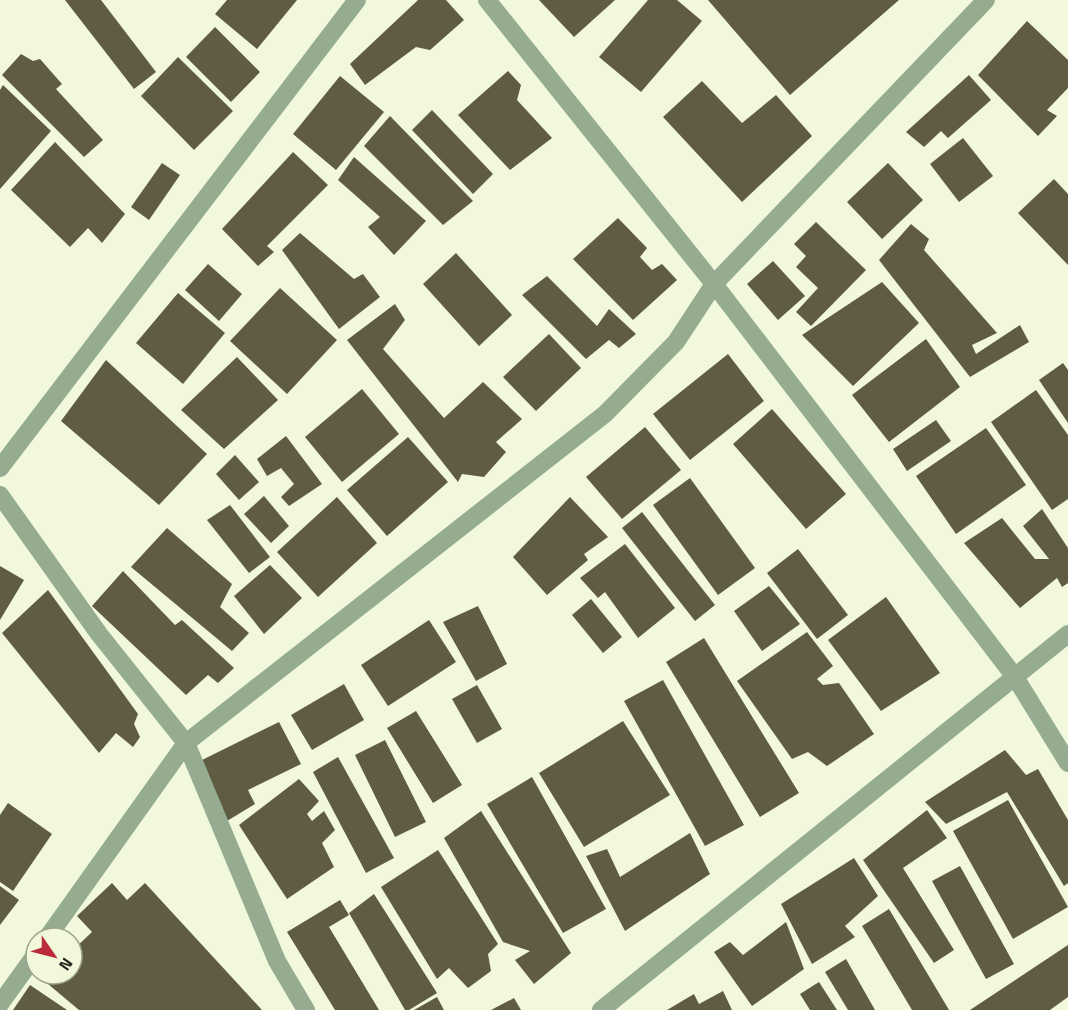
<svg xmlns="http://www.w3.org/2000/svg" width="1068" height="1010" viewBox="0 0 1068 1010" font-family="'Titillium Web',sans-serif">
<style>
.building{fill:#605c43}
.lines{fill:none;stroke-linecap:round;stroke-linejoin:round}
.street{stroke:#95ac90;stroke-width:18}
</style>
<rect width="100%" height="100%" fill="#f1f8dc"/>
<!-- building -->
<path class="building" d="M 65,0 L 101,0 L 156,72 L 134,89 Z
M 227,0 L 297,0 L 257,49 L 215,14 Z
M 418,0 L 446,0 L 464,20 L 430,50 L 416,47 L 365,85 L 350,64 Z
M 539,0 L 615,0 L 574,37 Z
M 648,0 L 677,0 L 702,21 L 641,92 L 599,57 Z
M 708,0 L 899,0 L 790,95 Z
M 1027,21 L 1068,60 L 1068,88 L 1047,110 L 1057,116 L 1038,136 L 978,75 Z
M 215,27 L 260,72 L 231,102 L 186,57 Z
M 21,54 L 33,61 L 40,59 L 62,84 L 56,89 L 103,140 L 84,157 L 2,75 Z
M 178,57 L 233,111 L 194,150 L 141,96 Z
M 508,71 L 521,85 L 517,100 L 552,138 L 510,170 L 458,115 Z
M 969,75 L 991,100 L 948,138 L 941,131 L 924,147 L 906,132 Z
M 340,76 L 384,112 L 336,170 L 293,134 Z
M 702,81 L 742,123 L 776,95 L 812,136 L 742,202 L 663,117 Z
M 3,85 L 51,131 L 0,189 L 0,90 Z
M 432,110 L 493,174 L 473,194 L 412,130 Z
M 390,116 L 473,201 L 443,225 L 364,146 Z
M 963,138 L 993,176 L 959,202 L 930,164 Z
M 55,142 L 125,214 L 102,243 L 88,228 L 70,247 L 11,190 Z
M 293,152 L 328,185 L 267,246 L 274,252 L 258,266 L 222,229 Z
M 354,157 L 426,221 L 394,255 L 368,227 L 380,217 L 338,180 Z
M 162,163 L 180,175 L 149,220 L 131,207 Z
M 888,163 L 923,200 L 882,239 L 847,202 Z
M 1054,179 L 1068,194 L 1068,265 L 1018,213 Z
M 618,218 L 647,248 L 640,257 L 652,270 L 662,264 L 677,280 L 633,320 L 573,259 Z
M 816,222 L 866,270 L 811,326 L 796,312 L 818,288 L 796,267 L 806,256 L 794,244 Z
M 911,224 L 929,239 L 924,250 L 997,333 L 972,345 L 976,354 L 1020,325 L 1029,342 L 970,377 L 879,260 Z
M 300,233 L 354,279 L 363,274 L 380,297 L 339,329 L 282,250 Z
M 456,253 L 512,315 L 479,346 L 423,284 Z
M 773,261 L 805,296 L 778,320 L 747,284 Z
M 208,264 L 242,294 L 219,321 L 185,290 Z
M 547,276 L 597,326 L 609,309 L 636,334 L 619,348 L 609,340 L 586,359 L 522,295 Z
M 882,282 L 919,323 L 853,386 L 802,335 Z
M 280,288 L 337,340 L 287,394 L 230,341 Z
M 178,293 L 225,333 L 183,384 L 136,343 Z
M 395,304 L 405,320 L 383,349 L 444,418 L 483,382 L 522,419 L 496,442 L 506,452 L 484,477 L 462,474 L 458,482 L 347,340 Z
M 549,334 L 581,368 L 536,411 L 503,377 Z
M 926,339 L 960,387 L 889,442 L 852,395 Z
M 728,354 L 764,401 L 690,460 L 653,414 Z
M 237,357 L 278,400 L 224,449 L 181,410 Z
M 106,360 L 207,454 L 159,505 L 61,421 Z
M 1063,363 L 1068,370 L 1068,423 L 1039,380 Z
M 362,389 L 399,434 L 342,482 L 305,437 Z
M 1036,390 L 1068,435 L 1068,499 L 1052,510 L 991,422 Z
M 772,409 L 846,494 L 806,529 L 733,444 Z
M 936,420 L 951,441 L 907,471 L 893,449 Z
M 645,427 L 681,470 L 622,519 L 586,477 Z
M 986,428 L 1026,485 L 956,534 L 916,476 Z
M 286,436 L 322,484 L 289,506 L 281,497 L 294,484 L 281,468 L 267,476 L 257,459 Z
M 408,437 L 448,482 L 387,536 L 347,490 Z
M 235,455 L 259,482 L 239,500 L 216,474 Z
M 690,478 L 755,568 L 718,595 L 653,505 Z
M 264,496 L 289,526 L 271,543 L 244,514 Z
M 337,497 L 377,543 L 318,597 L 277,552 Z
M 570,497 L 608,537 L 584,554 L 588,560 L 547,595 L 513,557 Z
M 230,505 L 270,557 L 249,573 L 207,520 Z
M 1042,509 L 1068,548 L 1068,583 L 1062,587 L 1057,578 L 1020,608 L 964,543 L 1002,518 L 1035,559 L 1049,559 L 1023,526 Z
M 642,512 L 715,605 L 695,621 L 622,528 Z
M 167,528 L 232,584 L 220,607 L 249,633 L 232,651 L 131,567 Z
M 625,544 L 675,608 L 638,638 L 605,592 L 598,598 L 580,578 Z
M 798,549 L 848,615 L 817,639 L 767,573 Z
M 270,565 L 302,598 L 264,634 L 234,596 Z
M 0,566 L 24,580 L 0,620 Z
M 123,571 L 175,625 L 182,620 L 234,668 L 218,683 L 208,675 L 186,695 L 92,606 Z
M 769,586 L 800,624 L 762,651 L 734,611 Z
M 48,590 L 138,714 L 134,724 L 140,737 L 133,747 L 116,733 L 99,753 L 2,633 Z
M 886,597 L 940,673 L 881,711 L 828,640 Z
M 591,599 L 622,637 L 603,653 L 572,615 Z
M 478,606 L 507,664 L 476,681 L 443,622 Z
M 429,620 L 456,662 L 388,706 L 361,665 Z
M 807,632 L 833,666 L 817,679 L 823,685 L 839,683 L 874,734 L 827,766 L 808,752 L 792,759 L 737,681 Z
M 704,638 L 799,793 L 760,817 L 666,662 Z
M 663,680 L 744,825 L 705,846 L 624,701 Z
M 344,684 L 364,720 L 312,750 L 291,715 Z
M 477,685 L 502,729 L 477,743 L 452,699 Z
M 416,711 L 462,785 L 433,803 L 387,728 Z
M 623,721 L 670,795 L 584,847 L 539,773 Z
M 279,722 L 301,764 L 248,790 L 255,804 L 227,821 L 202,760 Z
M 385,740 L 426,822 L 395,837 L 355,755 Z
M 1005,750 L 1026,775 L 1038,769 L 1068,820 L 1068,883 L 1064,886 L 1007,792 L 946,824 L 925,802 Z
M 338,757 L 394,858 L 366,873 L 313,772 Z
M 532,777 L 606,909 L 563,933 L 487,804 Z
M 299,779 L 319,801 L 307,814 L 312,821 L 324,811 L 335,830 L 322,843 L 334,867 L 287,899 L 239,825 Z
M 1008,800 L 1068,907 L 1013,939 L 953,831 Z
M 8,803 L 52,834 L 13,891 L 0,882 L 0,815 Z
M 927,810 L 947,838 L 903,868 L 954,950 L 934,963 L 863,860 Z
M 481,811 L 571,953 L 534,984 L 515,960 L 530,951 L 503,942 L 444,838 Z
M 690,833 L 710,874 L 625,931 L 586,856 L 607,849 L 620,877 Z
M 438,850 L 498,944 L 488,954 L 491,971 L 468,988 L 449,968 L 437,979 L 381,887 Z
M 854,858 L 878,896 L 845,926 L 855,937 L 812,964 L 781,904 Z
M 960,866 L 1014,964 L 986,979 L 932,881 Z
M 112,883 L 127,900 L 145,883 L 262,1010 L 79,1010 L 42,979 L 47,974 L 72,974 L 72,951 L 92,932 L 77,916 Z
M 0,886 L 19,900 L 0,925 Z
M 374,894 L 437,993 L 409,1010 L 405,1010 L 349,913 Z
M 340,900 L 349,915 L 329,927 L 379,1010 L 335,1010 L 287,932 Z
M 889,909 L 949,1010 L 912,1010 L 862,926 Z
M 786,922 L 804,969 L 752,1006 L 714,952 L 730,942 L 743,955 Z
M 1068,945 L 1068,997 L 1050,1010 L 970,1010 Z
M 846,959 L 875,1010 L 848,1010 L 825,972 Z
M 819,982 L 837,1010 L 810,1010 L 800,994 Z
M 30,985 L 67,1010 L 13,1010 Z
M 723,991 L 732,1010 L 667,1010 L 694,994 L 699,1004 Z
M 437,997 L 444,1010 L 414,1010 Z
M 514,998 L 521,1010 L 491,1010 Z"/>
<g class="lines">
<!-- street -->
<path class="street" d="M 487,0 L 714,284 L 1015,677 L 1068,763
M 0,468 L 357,0
M 0,495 L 99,634 L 186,743 L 277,961 L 306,1010
M 47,938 L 186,743 L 605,414 L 676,342 L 714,284 L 986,0
M 0,1004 L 36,954
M 601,1010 L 1068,634"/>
</g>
<!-- north arrow -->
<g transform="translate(54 956) rotate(125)"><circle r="28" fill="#f1f8dc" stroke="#9fa48f" stroke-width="1.5"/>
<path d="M0-4.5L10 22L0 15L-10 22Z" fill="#bc2b3b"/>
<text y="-9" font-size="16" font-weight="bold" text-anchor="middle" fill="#23261c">N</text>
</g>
</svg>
